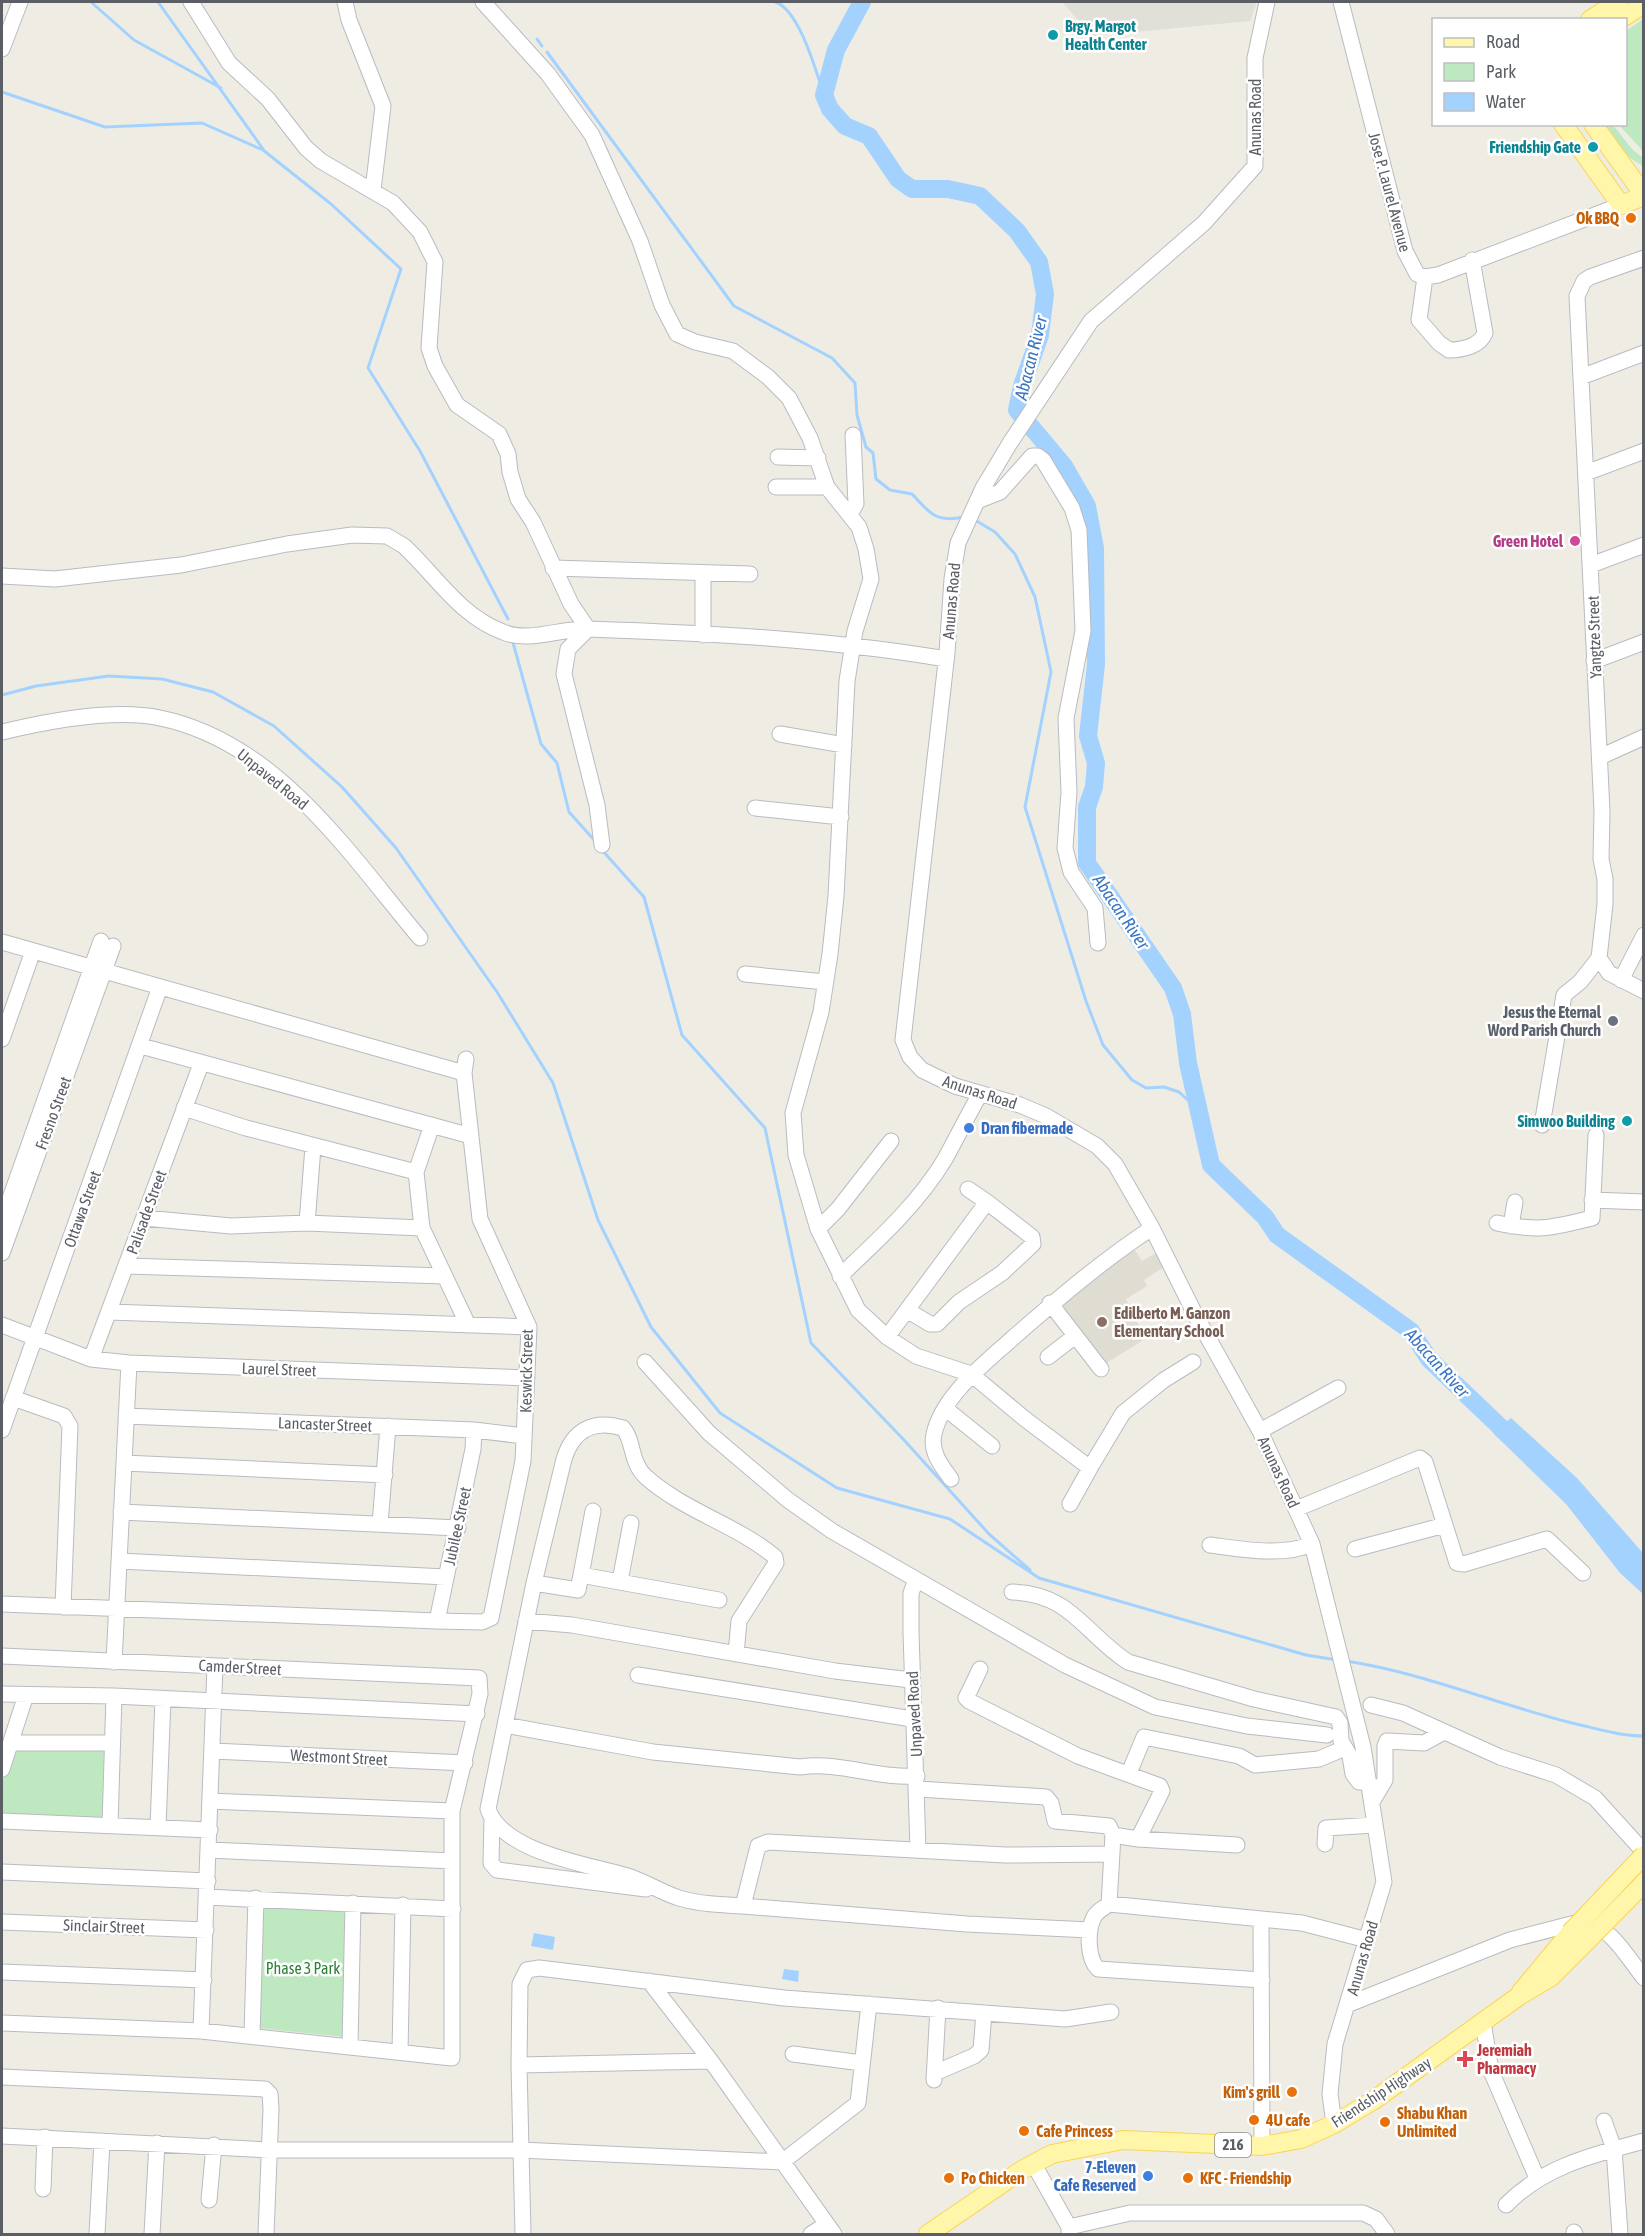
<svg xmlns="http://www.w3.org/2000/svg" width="1645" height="2236" viewBox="0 0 1645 2236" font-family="'Asap Condensed',sans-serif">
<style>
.industrial{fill:#e0dfd8}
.education{fill:#dfddd2}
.green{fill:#bee9c0}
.water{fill:#a4d2ff}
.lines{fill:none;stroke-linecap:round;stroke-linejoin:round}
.stream{stroke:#a4d2ff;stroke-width:3}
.river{stroke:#a4d2ff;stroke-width:18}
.minor-casing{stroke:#b8bbc1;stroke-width:17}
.major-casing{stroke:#fbd451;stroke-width:20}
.minor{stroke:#fff;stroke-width:15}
.major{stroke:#fff6a9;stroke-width:18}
.major-bridge-casing{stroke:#fbd451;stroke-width:20;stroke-linecap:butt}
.major-bridge{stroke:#fff6a9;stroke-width:18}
.culture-dot{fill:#0f9aa8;stroke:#fff;stroke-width:2}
.food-dot{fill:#e8710a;stroke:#fff;stroke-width:2}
.hotel-dot{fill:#d1479c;stroke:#fff;stroke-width:2}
.worship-dot{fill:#6b7280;stroke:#fff;stroke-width:2}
.shop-dot{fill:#3f7fe0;stroke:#fff;stroke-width:2}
.education-dot{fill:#8d6e63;stroke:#fff;stroke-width:2}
.health-dot{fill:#e0444e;stroke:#fff;stroke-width:2}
.labels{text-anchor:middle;stroke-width:5;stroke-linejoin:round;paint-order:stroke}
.shield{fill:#fff;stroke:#8c8f93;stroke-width:1.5}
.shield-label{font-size:15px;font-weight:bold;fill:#5b5f65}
.culture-label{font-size:16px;font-weight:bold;fill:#0d838f;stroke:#fff;text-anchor:end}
.street-label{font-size:16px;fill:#5b5f65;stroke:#fff}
.food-label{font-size:16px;font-weight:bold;fill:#c56008;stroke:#fff;text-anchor:start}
.hotel-label{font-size:16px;font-weight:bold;fill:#b23c85;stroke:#fff;text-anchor:end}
.worship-label{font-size:16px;font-weight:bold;fill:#5b616d;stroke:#fff;text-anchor:end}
.shop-label{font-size:16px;font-weight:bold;fill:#366cbe;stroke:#fff;text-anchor:start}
.education-label{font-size:16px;font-weight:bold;fill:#785e54;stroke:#fff;text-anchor:start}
.park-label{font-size:16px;fill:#2e8236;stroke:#fff}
.health-label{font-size:16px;font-weight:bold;fill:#be3a42;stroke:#fff;text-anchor:start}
.water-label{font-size:18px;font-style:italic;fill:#3b76c2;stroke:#fff}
</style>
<rect width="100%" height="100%" fill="#efede3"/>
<!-- industrial -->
<path class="industrial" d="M 1062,2 L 1257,2 L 1250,21 L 1093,36 Z"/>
<!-- education -->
<path class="education" d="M 1130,1243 L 1142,1261 L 1156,1253 L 1164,1267 L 1144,1280 L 1147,1286 L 1126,1299 L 1145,1339 L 1100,1367 L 1054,1305 Z"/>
<!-- green -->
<path class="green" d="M 1643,19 L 1643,151 L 1619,125 L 1626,124 L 1626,31 Z
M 1605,125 L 1613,125 L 1632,149 L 1643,158 L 1643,166 L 1630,158 Z
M 14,1748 L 110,1751 L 104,1822 L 2,1823 L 2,1782 Z
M 261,1901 L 349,1907 L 344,2037 L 258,2028 Z"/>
<!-- water -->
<path class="water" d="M 1511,1418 L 1577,1478 L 1643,1553 L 1643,1594 L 1620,1573 L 1566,1504 L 1493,1433 Z
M 534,1933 L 555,1937 L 553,1950 L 531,1946 Z
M 784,1969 L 799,1971 L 798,1982 L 782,1979 Z"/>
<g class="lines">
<!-- stream -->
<path class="stream" d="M 91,2 L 134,40 L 221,88
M 158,2 L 263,149
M 775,2 C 799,9 816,71 824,95
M 537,39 L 542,46
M 547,52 L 734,306 L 832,358 L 855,383 L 857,415 L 866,447 L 873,453 L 876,479 L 890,490 L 912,494 C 929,513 937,523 963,517
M 2,92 L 105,127 L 202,123 L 263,150 L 331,204 L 401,269 L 368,368 L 420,451 L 508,619
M 975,520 L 995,532 L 1015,554 L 1035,597 L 1051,672 L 1025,807 L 1086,1001 L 1103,1045 L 1132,1080 L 1146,1088 L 1164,1087 L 1179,1092 L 1198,1109
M 512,639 L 541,744 L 557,763 L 569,812 L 596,842
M 2,695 L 36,686 L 109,676 L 162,679 L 213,692 L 274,726 L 342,787 L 396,848 L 497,992 L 553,1083 L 598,1220 L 651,1327 L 720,1413 L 837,1488 L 950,1519 L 1039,1578 L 1306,1655 L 1337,1660
M 602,850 L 644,897 L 682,1035 L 765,1128 L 811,1343 L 904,1440 L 989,1534 L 1030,1570
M 1346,1661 C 1424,1673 1496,1704 1572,1723 C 1595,1728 1619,1736 1644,1736"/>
<!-- river -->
<path class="river" d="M 862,2 L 836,50 L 824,95 L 830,109 L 845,126 L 869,136 L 898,179 L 912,189 L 948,189 L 980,196 L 1017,231 L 1039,262 L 1045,294 L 1040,335 L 1022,386 L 1017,410 L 1064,466 L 1087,506 L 1095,548 L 1096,664 L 1088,736 L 1096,763 L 1094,787 L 1087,807 L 1087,863 L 1173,988 L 1182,1014 L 1188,1063 L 1211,1165 L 1265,1217 L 1277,1235 L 1411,1331 L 1429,1359 L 1517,1443"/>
<!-- minor casing -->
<g class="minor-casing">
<path id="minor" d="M 191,2 L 229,63 L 268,99 L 306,148 L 321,161 L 393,203 L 420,232 L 435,262 L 429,348 L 435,366 L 457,405 L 499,434 L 508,454 L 510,472 L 518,499 L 533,522 L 571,604 L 588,629
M 345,2 L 349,20 L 383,106 L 373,190
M 483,2 L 548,74 L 592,135 L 640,241 L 662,305 L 677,334 L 695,342 L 733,351 L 768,377 L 789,398 L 810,438 L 827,487 L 859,527 L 866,549 L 871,579 L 855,631 L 847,681 L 836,896 L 830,954 L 821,1012 L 793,1113 L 796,1155 L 818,1229 L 858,1310 L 887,1337 L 916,1356 L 971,1374 L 1025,1419 L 1090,1468 L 1070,1504
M 1267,2 L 1255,58 L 1255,166 L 1204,223 L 1091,321 L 1010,443 L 983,488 L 958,543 L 952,579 L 947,653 L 903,1040 L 910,1057 L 922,1070 L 955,1086 L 1020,1105 L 1046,1116 L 1097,1146 L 1115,1164 L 1152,1228 L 1197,1318 L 1260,1431 L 1312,1544 L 1363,1747 L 1384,1882 L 1335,2044 L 1330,2094 L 1334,2124
M 1341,2 L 1405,251 L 1417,274 L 1425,277 L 1438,275 L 1621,205
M 2,49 L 20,2
M 1644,258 L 1590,277 L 1584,281 L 1577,296 L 1602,811 L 1601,859 L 1605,879 L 1605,904 L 1599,958 L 1609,973 L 1644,991
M 1425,277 L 1419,320 L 1439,343 L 1449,350 C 1463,350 1480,346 1485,333 L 1472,260
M 1581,377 L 1644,353
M 778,457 L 818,458
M 1586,473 L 1644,451
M 776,487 L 827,487
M 977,501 L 1000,492 L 1032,456 L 1038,456 L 1043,460 L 1072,508 L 1079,530 L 1083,631 L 1066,718 L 1069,792 L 1065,848 L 1071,872 L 1095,908 L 1098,943
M 850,514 L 856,504 L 853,435
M 1591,565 L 1644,545
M 553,568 L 750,574
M 703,573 L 703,635
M 2,576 L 55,579 L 181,565 L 287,544 L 352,535 L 387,536 L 404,546 C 436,576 460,616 503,632 C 529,643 560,628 588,629 C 707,633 828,639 946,659
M 588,629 L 568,649 L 564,674 L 597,805 L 602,845
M 1594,661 L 1644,642
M 2,732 C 48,721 113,708 160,718 C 277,742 349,854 420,938
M 780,734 L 844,745
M 1600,757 L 1644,737
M 755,808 L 841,817
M 2,942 L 464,1073
M 745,974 L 825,982
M 1621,980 L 1644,935
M 2,1039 L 33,951
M 141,1046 L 471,1136
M 184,1108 L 246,1128 L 416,1172
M 432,1125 L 416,1172 L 422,1228 L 468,1325
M 1542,1125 L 1564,995 L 1580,982 L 1599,958
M 1592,1200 L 1644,1202
M 144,1218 L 231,1226 L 307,1223 L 422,1228
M 2,1221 L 101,941
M 307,1223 L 313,1147
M 1497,1223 C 1540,1232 1551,1228 1592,1218 L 1596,1135
M 1511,1226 L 1515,1202
M 818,1229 L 838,1209 L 891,1141
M 2,1253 L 113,946
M 126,1266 L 445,1276
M 840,1276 C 878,1240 918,1204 945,1159 C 957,1137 968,1115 980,1094
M 1050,1303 L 1101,1369
M 907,1310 L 930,1324 L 937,1324 L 959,1302 L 1002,1273 L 1033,1244 L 1032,1237 L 987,1202
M 110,1312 L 529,1327
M 2,1325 L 91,1359 L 129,1363 L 527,1378
M 887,1337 L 987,1202 L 968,1189
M 1048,1357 L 1075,1336
M 91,1359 L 201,1064
M 645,1362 L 709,1433 L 788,1500 L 832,1531 L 1065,1665 L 1155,1707 L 1247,1726 L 1327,1735
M 13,1398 L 64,1416 L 70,1426 L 63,1607
M 946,1409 L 992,1446
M 126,1416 L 474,1430 L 524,1436
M 2,1430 L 160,987
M 1260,1431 L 1338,1388
M 124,1463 L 385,1475
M 1090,1468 L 1123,1413 L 1164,1380 L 1193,1362
M 951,1479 C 941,1465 930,1452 934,1434 C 943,1394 987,1362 1015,1336 C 1060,1297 1103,1260 1152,1228
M 1296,1509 L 1420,1458 L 1425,1462 L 1457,1563 L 1464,1564 L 1547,1539 L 1583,1573
M 121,1512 L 458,1528
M 380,1524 L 388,1426
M 1210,1545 C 1241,1549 1282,1557 1312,1544
M 1355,1549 L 1445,1525
M 119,1561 L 446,1577
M 581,1575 L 593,1511
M 916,1580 L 911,1593 L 911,1632 L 918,1850
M 620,1581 L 631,1523
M 534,1583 L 564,1459 C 573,1430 593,1419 623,1428 C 634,1440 630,1463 646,1477 C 684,1511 737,1525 775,1557 L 776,1563 L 739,1621 L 736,1654
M 1012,1592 C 1070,1593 1085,1634 1128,1662 L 1254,1699 L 1336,1717 L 1340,1723 L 1341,1741 L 1350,1756 L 1353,1774 L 1359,1782 L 1369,1782
M 719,1600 L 581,1575 L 578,1590 L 534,1583 L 505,1725 L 653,1752 L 800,1767 C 839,1761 878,1779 917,1776
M 2,1604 L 437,1621 L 482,1622 L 491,1618 L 523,1461 L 529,1327 L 480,1219 L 464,1073 L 466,1059
M 437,1621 L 473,1449 L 474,1430
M 526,1621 L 572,1625 L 835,1671 L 911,1680
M 2,1656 L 479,1678 L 480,1694 L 452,1811 L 452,2058 L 201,2031 L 2,2023
M 114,1662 L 129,1363
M 980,1669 L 966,1698 L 969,1701 L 1078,1756 L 1160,1786 L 1162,1791 L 1138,1839
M 638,1675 L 912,1719
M 2,1694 L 114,1696 L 477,1714
M 1371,1705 L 1403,1713 L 1500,1757 L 1556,1775 L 1595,1798 L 1644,1852
M 505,1725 L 488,1809 C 503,1852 586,1864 624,1875 C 643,1880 660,1892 679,1898 C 699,1904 722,1905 743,1906
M 11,1743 L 112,1743
M 213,1751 L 465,1763
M 2,1769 L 26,1695
M 1129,1773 L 1144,1737 L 1239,1756 L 1255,1765 L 1319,1759 L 1345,1748
M 918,1789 L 1046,1797 L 1051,1803 L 1055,1821 L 1109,1826 L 1113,1835 L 1109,1904
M 210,1801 L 452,1811
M 1372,1802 L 1385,1780 L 1385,1746 L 1387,1741 L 1424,1743 L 1442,1733
M 492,1819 L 491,1863 L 497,1870 L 646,1889
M 2,1821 L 210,1830
M 110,1825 L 114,1696
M 158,1827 L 163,1699
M 1113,1835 L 1138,1839 L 1237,1845
M 1325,1844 L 1326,1828 L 1375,1825
M 209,1850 L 452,1861
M 2,1872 L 208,1881
M 207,1897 L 453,1909
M 1261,1919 L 1262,2146
M 2,1922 L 206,1930
M 1090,1930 L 967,1924 L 743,1906 L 758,1846 L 768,1842 L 1005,1855 L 1111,1854
M 2,1972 L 204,1980
M 1262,1980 L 1098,1969 C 1087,1958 1087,1930 1094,1917 C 1097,1911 1104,1908 1109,1904 L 1302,1923 L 1367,1940
M 649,1981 L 711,2061 L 834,2234
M 1349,2004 L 1510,1940 L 1583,1921 C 1611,1926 1627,1957 1644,1978
M 1483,2022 L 1491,2071 L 1537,2178
M 201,2031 L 215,1666
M 252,2035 L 256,1898
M 350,2046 L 353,1903
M 400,2052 L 403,1905
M 793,2054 L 862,2063
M 519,2065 L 711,2061
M 935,2073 L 974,2056 L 981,2050 L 984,2013
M 2,2077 L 265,2089 L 270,2094 L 271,2109 L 266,2234
M 934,2080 L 938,2008
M 1604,2121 L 1614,2149 L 1620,2234
M 2,2136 L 270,2150 L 520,2150 L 782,2162 L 858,2103 L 869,2004
M 1033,2163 L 1069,2227 L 1069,2234
M 43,2189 L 45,2137
M 209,2200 L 214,2145
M 1506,2205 C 1544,2166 1593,2155 1644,2141
M 1069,2227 L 1130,2213 L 1363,2213 L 1376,2219 L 1387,2234
M 1574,2232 L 1575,2234
M 97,2234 L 102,2141
M 152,2234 L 157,2143
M 523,2234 L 519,2065 L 520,1984 L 527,1970 L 539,1968 L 784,1998 L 1065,2019 L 1111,2012
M 811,2234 L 827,2224"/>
</g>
<!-- major casing -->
<g class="major-casing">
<path id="major" d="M 1590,20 L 1618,2
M 1619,20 L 1644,4
M 1563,124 L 1621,205 L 1644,196
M 1593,124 L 1644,195
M 1521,1992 L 1570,1933
M 928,2234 L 1022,2170 L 1052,2154 L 1123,2140 L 1262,2146 L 1301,2139 L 1334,2124 L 1374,2100 L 1519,1996 L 1551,1977 L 1583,1945"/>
</g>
<!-- minor -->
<use href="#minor" class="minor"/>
<!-- major -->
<use href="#major" class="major"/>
<!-- major-bridge casing -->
<g class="major-bridge-casing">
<path id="major-bridge" d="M 1570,1933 L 1644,1855
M 1583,1945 L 1644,1883"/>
</g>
<!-- major-bridge -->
<use href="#major-bridge" class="major-bridge"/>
</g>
<!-- markers -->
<g class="culture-dot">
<circle cx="1053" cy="35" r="6"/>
<circle cx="1593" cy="147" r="6"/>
<circle cx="1627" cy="1121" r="6"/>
</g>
<g class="food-dot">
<circle cx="1631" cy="218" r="6"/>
<circle cx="1292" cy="2092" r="6"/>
<circle cx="1254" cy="2120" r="6"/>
<circle cx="1385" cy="2122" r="6"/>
<circle cx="1024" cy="2131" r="6"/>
<circle cx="949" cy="2178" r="6"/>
<circle cx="1188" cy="2178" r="6"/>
</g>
<circle class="hotel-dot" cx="1575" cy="541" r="6"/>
<circle class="worship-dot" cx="1613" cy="1021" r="6"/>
<g class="shop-dot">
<circle cx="969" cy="1128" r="6"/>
<circle cx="1148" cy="2176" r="6"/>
</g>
<circle class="education-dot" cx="1102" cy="1322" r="6"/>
<path class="health-dot" d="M1462 2050h6v6h6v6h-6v6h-6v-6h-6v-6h6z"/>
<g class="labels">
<!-- shield labels -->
<rect class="shield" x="1215" y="2133" width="36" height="24" rx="4.5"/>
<g class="shield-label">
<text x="1233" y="2150">216</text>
</g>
<!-- culture labels -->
<g class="culture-label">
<text x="1065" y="32" text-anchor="start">Brgy. Margot<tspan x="1065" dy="18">Health Center</tspan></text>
<text x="1581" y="153">Friendship Gate</text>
<text x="1615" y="1127">Simwoo Building</text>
</g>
<!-- street labels -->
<g class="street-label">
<text transform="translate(1255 117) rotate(-90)" y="6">Anunas Road</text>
<text transform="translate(1390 192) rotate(75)" y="6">Jose P. Laurel Avenue</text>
<text transform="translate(951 601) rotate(-85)" y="6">Anunas Road</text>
<text transform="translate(1594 637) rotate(-92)" y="6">Yangtze Street</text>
<text transform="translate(273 779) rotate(39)" y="6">Unpaved Road</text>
<text transform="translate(980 1092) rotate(18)" y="6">Anunas Road</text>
<text transform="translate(53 1113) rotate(-70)" y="6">Fresno Street</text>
<text transform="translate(82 1209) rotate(-70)" y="6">Ottawa Street</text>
<text transform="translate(146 1212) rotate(-70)" y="6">Palisade Street</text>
<text transform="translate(279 1369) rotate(2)" y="6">Laurel Street</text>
<text transform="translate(526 1371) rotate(-89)" y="6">Keswick Street</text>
<text transform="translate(325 1424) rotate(2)" y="6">Lancaster Street</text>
<text transform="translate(1279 1472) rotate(65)" y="6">Anunas Road</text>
<text transform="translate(457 1526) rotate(-78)" y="6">Jubilee Street</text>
<text transform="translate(240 1667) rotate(3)" y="6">Camder Street</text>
<text transform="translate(914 1714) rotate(-93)" y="6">Unpaved Road</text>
<text transform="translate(339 1757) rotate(3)" y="6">Westmont Street</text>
<text transform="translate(104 1926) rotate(2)" y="6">Sinclair Street</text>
<text transform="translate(1362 1958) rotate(-74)" y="6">Anunas Road</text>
<text transform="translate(1381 2092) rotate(-33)" y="6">Friendship Highway</text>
</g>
<!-- food labels -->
<g class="food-label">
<text x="1619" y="224" text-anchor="end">Ok BBQ</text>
<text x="1280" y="2098" text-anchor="end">Kim's grill</text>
<text x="1397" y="2119">Shabu Khan<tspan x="1397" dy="18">Unlimited</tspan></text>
<text x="1266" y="2126">4U cafe</text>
<text x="1036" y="2137">Cafe Princess</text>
<text x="961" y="2184">Po Chicken</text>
<text x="1200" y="2184">KFC - Friendship</text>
</g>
<!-- hotel labels -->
<g class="hotel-label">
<text x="1563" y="547">Green Hotel</text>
</g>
<!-- worship labels -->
<g class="worship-label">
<text x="1601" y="1018">Jesus the Eternal<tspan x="1601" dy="18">Word Parish Church</tspan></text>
</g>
<!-- shop labels -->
<g class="shop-label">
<text x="981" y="1134">Dran fibermade</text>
<text x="1136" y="2173" text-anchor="end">7-Eleven<tspan x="1136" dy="18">Cafe Reserved</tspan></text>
</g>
<!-- education labels -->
<g class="education-label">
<text x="1114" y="1319">Edilberto M. Ganzon<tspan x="1114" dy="18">Elementary School</tspan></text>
</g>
<!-- park labels -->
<g class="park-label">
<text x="303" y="1974">Phase 3 Park</text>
</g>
<!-- health labels -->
<g class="health-label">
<text x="1477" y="2056">Jeremiah<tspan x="1477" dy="18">Pharmacy</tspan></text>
</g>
<!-- water labels -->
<g class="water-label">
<text transform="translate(1031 358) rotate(-76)" y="6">Abacan River</text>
<text transform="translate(1121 912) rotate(56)" y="6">Abacan River</text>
<text transform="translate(1437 1363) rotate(48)" y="6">Abacan River</text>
</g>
</g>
<!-- border -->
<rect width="1645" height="2236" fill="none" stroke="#5b5f65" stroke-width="6"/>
<!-- legend -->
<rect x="1432" y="18" width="195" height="108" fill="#ffffff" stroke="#bdbfc1" stroke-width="1.5"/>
<rect x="1444" y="38" width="30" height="9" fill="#fff6a9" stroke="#bdbfc1" stroke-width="1.5"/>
<text x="1486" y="48" font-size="18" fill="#5b5f65">Road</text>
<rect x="1444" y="63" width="30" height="18" fill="#bee9c0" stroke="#bdbfc1" stroke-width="1.5"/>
<text x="1486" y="78" font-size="18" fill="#5b5f65">Park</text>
<rect x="1444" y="93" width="30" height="18" fill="#a4d2ff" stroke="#bdbfc1" stroke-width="1.5"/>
<text x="1486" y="108" font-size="18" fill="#5b5f65">Water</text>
</svg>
